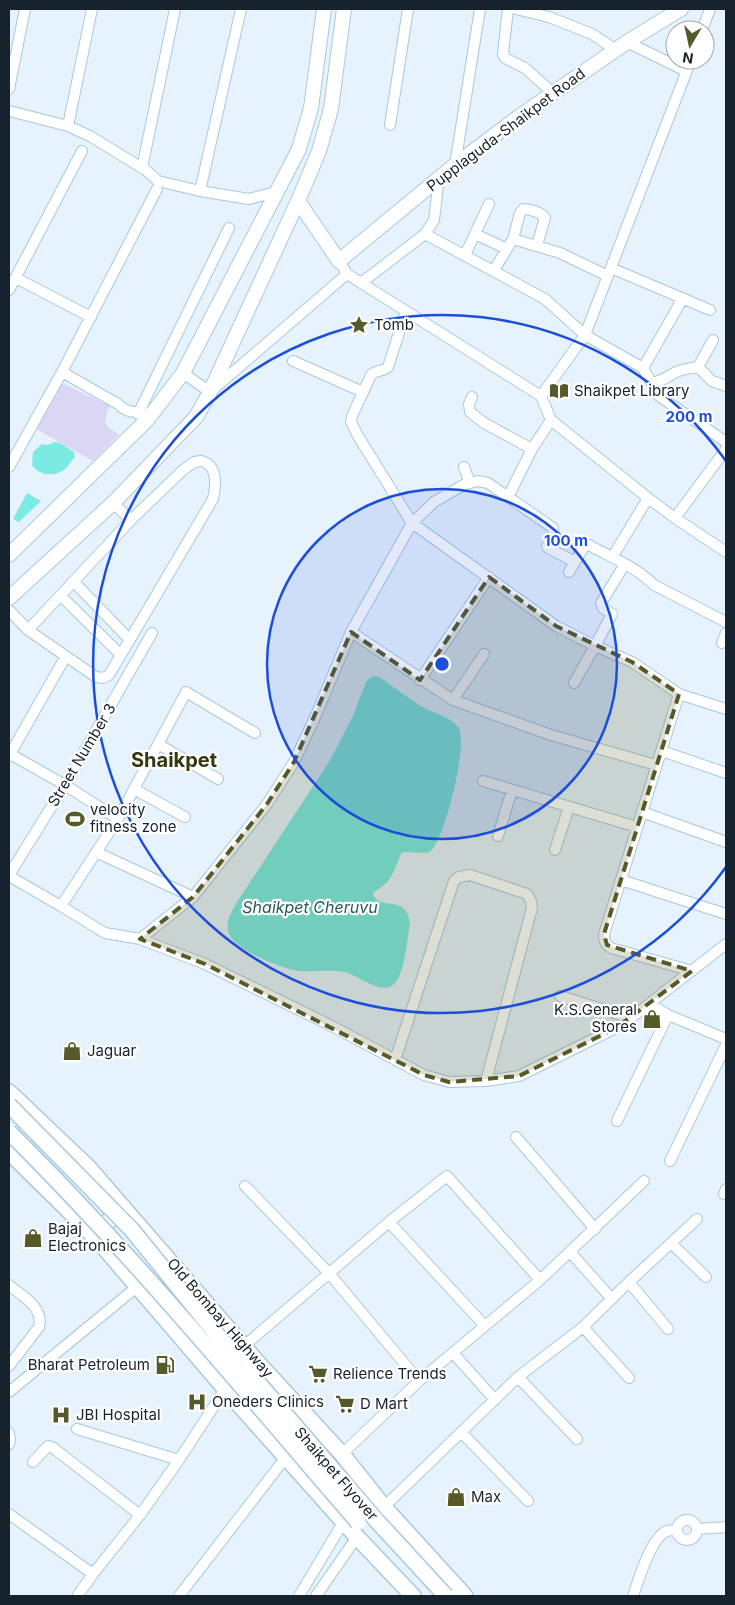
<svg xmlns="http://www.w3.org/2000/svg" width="735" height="1605" viewBox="0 0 735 1605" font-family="Inter,sans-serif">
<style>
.green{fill:#dad6f4}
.water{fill:#7beae2}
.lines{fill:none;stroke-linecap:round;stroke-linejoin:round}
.street-casing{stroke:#a8c8df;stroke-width:12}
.secondary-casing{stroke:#a8c8df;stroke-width:16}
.primary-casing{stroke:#a8c8df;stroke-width:18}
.street{stroke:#fff;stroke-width:10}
.secondary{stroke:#fff;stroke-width:14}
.primary{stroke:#fff;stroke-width:15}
.primary-bridge-casing{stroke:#a8c8df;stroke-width:18;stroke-linecap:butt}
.primary-bridge{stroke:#fff;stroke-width:15}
.marked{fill:#565a28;fill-opacity:0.2;stroke:#565a28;stroke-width:4;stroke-dasharray:10 6;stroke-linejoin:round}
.ring{fill:none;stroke:#1d4ed8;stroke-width:2.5}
.labels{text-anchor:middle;stroke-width:4.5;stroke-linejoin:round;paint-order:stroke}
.street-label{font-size:15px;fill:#17232c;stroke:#fff}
.poi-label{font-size:15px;fill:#17232c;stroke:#fff;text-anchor:start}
.water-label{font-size:16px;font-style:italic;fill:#2a5b57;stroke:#fff}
.district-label{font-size:20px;font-weight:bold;fill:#35370f;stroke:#fff}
.centre{fill:#1d4ed8;stroke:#fff;stroke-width:2.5}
.ring-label{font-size:15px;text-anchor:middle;font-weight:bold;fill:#1d4ed8;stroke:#fff;stroke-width:4.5;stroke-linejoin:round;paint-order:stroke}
</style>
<rect width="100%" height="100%" fill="#e6f3fd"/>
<!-- green -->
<path class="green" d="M 62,383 L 110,406 L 107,412 L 105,423 L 110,429 L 119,434 L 93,461 L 36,429 Z"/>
<!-- water -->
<path class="water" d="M 55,442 C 63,443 68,448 74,452 L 75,457 C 71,461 69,466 65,469 C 54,478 39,475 32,465 L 33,452 L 42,444 L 47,445 Z
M 27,493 L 41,501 L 19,522 L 13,519 Z
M 376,676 L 381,678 C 395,688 408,698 422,707 C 433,713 451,717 458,727 C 469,743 446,829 435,845 C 433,849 431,851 427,853 L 403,852 L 401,854 C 396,865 393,878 383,886 C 379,889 376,890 373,893 C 378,913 407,892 410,924 C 407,938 405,976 393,985 C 380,995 359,975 344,972 C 329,969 314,972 299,971 C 281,969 232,949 228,931 C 226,920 232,911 237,902 L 329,762 L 353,716 L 366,682 L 370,678 Z"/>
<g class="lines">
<!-- street casing -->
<g class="street-casing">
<path id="street" d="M 508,9 L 503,54 L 505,58 L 525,68 L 553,93
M 516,9 L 549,17 L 592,34 L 616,50
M 702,30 L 710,9
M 627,42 L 686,71
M 9,89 L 25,9
M 9,111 L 68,126 L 90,136 L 147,171 L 158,181 L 200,191 L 249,199 L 276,192
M 390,125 L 408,9
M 68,126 L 92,9
M 455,165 L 480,9
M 142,168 L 175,9
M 200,191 L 241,9
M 425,234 L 545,299 L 585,335 L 643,368 L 659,396 L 726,442
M 475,234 L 507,249
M 513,239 L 520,213 L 523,209 C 530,209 541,212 545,218 L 537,245
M 465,255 L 489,204
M 339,261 L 347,274 L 541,396 L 551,420 L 648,498 L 675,518 L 726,552
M 611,268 L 710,310
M 494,270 L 513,239 L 560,253 L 608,276
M 16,278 L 91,317
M 361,283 L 425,234 L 434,220 L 439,178
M 9,290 L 82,151
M 406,311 L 388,367 C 384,372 376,369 371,375 L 352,416 L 351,422 L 358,436 L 412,523 L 556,626 L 595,646 L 574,683
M 293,361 L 363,392
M 698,367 L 712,381 L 726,386
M 698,367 L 713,340
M 643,368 L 683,298
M 62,372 L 118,404 C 123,409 128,412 135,412
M 183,373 L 210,392 L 347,274
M 652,383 C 662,381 666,378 674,373 C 682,369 690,368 698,367
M 541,396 L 585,335 L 691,60
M 472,397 L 469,404 L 470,412 L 484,423 L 532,449
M 138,414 L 229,228
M 201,461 C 218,465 216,486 213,499 L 109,675 L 103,678 L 96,677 L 28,630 L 131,520 L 183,470 L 194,462 Z
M 9,467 L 62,372 L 157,189
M 464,467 L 470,483
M 508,497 L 532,449 L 551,420
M 113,503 L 131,520
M 675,518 L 726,449
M 613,556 L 648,498
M 625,564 L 601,603 L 603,608 L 612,614 L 595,646 L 632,662 L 679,694
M 569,572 L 585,545 L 587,544 C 610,557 635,566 654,585 L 726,622
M 74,582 L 130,640
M 61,596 L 121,655
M 9,610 L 28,630
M 351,632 L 453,700 L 551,735 L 656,765
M 722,643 L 726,633
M 420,680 L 489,577
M 453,700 L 484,654
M 158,744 L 218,779
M 662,751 L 726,773
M 10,754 L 65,785 L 118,819
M 9,756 L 62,663
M 483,781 L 637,827
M 134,789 L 185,817
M 642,812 L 726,842
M 498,836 L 512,790
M 555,850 L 569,807
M 96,852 L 193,897
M 9,875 L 65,785 L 152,633
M 9,876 L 61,906 L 105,933 L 140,939 L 205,964 L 328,1024 L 424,1075 L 449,1082 L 486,1081 L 519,1076 L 616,1028 L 631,1018 L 726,944
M 621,880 L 726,914
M 61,906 L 118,819 L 186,692 L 255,733
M 140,939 L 193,897 L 267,804 L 294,762 L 317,713 L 351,632 L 412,523 L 434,502 L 465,484 L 478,481 L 488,483 L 553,528 L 554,535 L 547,546 L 548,548 L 575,562
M 692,971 L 611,948 C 605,944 604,941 604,934 L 679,694 L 726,709
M 560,996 L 631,1018
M 650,1004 L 668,1015 L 726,1039
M 395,1060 L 454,881 L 459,877 L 470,875 L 527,894 L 531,901 L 532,908 L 486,1081
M 617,1121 L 668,1015
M 516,1137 L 595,1229
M 670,1161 L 726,1045
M 245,1186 L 329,1273 L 419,1381
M 724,1194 L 726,1189
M 389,1222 L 485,1326
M 671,1243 L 706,1277
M 570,1252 L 612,1299
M 629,1282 L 668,1329
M 9,1285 C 22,1296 44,1307 39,1327 L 9,1366
M 583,1327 L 629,1378
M 244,1346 L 389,1222 L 447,1176 L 540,1280
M 453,1353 L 495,1400
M 518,1377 L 577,1439
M 9,1392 L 138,1286
M 77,1429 L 179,1460
M 461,1432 L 528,1501
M 9,1433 L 10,1440 L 9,1444
M 342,1454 L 419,1381 L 540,1280 L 644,1181
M 33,1462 L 48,1446 L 52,1447 L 140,1515
M 384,1507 L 518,1377 L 583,1327 L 629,1282 L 697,1219
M 9,1514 L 93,1574 L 140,1515 L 179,1460 L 225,1389
M677 1530a10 10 0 1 1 20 0a10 10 0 1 1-20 0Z
M 698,1529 L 726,1527
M 78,1595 L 93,1574
M 179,1596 L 286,1457
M 299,1596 L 344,1521
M 316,1596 L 357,1537
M 633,1596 C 638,1581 650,1540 665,1532 C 668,1530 673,1530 677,1530"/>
</g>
<!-- secondary casing -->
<g class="secondary-casing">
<path id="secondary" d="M 298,201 L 339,261 L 455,165 L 520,116 L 627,42 L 681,9
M 9,555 L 147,420 L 183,373 L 299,149 L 311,108 L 324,9
M 9,598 L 113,503 L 196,417 L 210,392 L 298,201 L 319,151 L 331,109 L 344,9"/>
</g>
<!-- primary casing -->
<g class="primary-casing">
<path id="primary" d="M 9,1092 L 88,1167 L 259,1364 L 342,1454 L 384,1507 L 465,1596
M 9,1152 L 68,1210 L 101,1244 L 225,1389 L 357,1537 L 413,1596
M 92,1235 L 124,1208"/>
</g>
<!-- street -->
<use href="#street" class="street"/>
<!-- secondary -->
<use href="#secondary" class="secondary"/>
<!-- primary -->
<use href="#primary" class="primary"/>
<!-- primary-bridge casing -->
<g class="primary-bridge-casing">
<path id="primary-bridge" d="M 9,1105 L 132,1230 L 218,1336 L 376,1520 L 446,1596
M 9,1132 C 133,1255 244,1390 358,1522"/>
</g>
<!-- primary-bridge -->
<use href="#primary-bridge" class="primary-bridge"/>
</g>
<!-- marked area -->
<path class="marked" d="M 489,577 L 556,626 L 632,662 L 679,694 L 604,934 L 607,945 L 692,971 L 616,1028 L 519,1076 L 449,1082 L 424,1075 L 205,964 L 140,939 L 193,897 L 267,804 L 294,762 L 351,632 L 420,680 Z"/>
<!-- distance rings -->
<circle cx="442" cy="664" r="175" fill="#1d4ed8" fill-opacity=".12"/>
<g class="ring">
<circle cx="442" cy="664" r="175"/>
<path d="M726 867A349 349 0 1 1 726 461"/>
</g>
<!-- icons -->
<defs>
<g id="sight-bare" transform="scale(1.5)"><path d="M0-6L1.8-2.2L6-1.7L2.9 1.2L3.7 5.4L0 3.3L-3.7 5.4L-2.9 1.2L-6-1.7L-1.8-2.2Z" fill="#565a28" stroke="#fff" stroke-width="2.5" paint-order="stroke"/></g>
<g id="library-bare" transform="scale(1.5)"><path d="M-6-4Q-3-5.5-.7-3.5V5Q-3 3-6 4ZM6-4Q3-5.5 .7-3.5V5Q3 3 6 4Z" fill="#565a28" stroke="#fff" stroke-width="2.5" paint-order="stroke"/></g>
<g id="stadium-bare" transform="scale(1.5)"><path d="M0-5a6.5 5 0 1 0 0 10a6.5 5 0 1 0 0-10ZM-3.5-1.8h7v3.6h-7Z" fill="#565a28" stroke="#fff" stroke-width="2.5" paint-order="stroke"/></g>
<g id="shop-bare" transform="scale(1.5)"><path d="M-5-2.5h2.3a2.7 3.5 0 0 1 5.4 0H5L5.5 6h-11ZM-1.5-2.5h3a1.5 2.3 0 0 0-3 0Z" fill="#565a28" stroke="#fff" stroke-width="2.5" paint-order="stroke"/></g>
<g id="fuel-bare" transform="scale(1.5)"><path d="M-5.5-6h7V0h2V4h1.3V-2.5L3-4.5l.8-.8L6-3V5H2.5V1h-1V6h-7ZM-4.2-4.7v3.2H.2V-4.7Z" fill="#565a28" stroke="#fff" stroke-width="2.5" paint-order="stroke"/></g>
<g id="supermarket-bare" transform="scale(1.5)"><path d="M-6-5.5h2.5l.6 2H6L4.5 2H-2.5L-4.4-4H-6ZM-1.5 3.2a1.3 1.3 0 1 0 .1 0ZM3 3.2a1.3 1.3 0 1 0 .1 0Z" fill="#565a28" stroke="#fff" stroke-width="2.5" paint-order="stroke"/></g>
<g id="hospital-bare" transform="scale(1.5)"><path d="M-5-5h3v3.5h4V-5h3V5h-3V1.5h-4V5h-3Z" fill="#565a28" stroke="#fff" stroke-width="2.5" paint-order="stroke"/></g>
</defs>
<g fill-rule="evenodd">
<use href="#sight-bare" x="359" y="325"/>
<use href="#library-bare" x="559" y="391"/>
<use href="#stadium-bare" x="75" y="819"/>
<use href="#shop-bare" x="652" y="1019"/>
<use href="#shop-bare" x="72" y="1051"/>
<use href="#shop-bare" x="33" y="1238"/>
<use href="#fuel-bare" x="165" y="1365"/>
<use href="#supermarket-bare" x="318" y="1374"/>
<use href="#hospital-bare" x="197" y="1402"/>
<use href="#supermarket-bare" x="345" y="1404"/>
<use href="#hospital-bare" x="61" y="1415"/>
<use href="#shop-bare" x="456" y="1497"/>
</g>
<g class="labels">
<!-- street labels -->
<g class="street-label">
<text transform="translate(506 130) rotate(-37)" y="5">Pupplaguda-Shaikpet Road</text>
<text transform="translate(82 755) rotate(-59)" y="5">Street Number 3</text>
<text transform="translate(220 1318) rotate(49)" y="5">Old Bombay Highway</text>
<text transform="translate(336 1474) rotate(49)" y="5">Shaikpet Flyover</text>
</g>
<!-- poi labels -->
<g class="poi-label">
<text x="374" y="330">Tomb</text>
<text x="574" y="396">Shaikpet Library</text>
<text x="90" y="815">velocity<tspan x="90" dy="17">fitness zone</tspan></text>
<text x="637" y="1015" text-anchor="end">K.S.General<tspan x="637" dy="17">Stores</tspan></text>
<text x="87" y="1056">Jaguar</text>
<text x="48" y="1234">Bajaj<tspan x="48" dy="17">Electronics</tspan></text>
<text x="150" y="1370" text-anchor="end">Bharat Petroleum</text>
<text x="333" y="1379">Relience Trends</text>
<text x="212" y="1407">Oneders Clinics</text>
<text x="360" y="1409">D Mart</text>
<text x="76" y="1420">JBI Hospital</text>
<text x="471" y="1502">Max</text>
</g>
<!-- water labels -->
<g class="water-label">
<text x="310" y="913">Shaikpet Cheruvu</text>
</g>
<!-- district labels -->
<g class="district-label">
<text x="174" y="767">Shaikpet</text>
</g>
</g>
<circle cx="442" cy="664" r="8" class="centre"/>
<g class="ring-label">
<text x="689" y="422">200 m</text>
<text x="566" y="546">100 m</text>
</g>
<!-- border -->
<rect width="735" height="1605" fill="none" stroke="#17232c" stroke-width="20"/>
<!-- north arrow -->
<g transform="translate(690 45) rotate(189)"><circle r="24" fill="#ffffff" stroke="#a2a7ab"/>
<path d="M0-4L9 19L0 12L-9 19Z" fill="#565a28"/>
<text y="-8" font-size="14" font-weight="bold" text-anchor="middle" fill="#17232c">N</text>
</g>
</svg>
